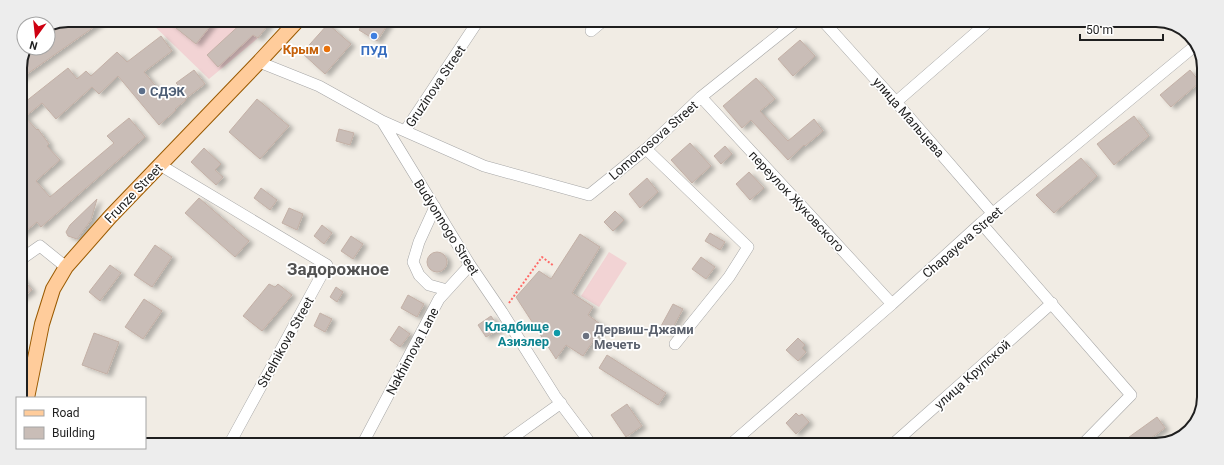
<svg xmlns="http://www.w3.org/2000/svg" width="1224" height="465" viewBox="0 0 1224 465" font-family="Roboto,sans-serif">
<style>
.commercial{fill:#f2d3d4}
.building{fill:#c9bdb7;stroke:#c3b0a6;filter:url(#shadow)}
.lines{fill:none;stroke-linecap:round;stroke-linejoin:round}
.minor-casing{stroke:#a6a6a6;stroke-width:12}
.major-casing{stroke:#9a5a00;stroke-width:16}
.path{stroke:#ff6a67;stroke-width:2;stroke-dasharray:2 2;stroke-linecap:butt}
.minor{stroke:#fff;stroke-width:11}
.major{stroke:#ffcc9b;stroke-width:14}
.shop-dot{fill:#3f7fe0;stroke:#fff;stroke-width:1.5}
.food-dot{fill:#e8710a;stroke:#fff;stroke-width:1.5}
.service-dot{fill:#5c6f8a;stroke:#fff;stroke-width:1.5}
.culture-dot{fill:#0f9aa8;stroke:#fff;stroke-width:1.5}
.worship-dot{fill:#6b7280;stroke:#fff;stroke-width:1.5}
.labels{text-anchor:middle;stroke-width:3.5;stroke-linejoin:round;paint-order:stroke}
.food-label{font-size:13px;font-weight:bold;fill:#c56008;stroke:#fff;text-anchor:end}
.shop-label{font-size:13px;font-weight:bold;fill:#366cbe;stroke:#fff}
.street-label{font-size:13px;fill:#1f1f1f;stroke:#fff}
.service-label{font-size:13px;font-weight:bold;fill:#4e5e75;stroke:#fff;text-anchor:start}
.culture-label{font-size:13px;font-weight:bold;fill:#0d838f;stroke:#fff;text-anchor:end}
.worship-label{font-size:13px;font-weight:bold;fill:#5b616d;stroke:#fff;text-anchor:start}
.district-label{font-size:17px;font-weight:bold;fill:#525252;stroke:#fff}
.rim{fill:none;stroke:#1f1f1f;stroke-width:2}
</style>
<defs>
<filter id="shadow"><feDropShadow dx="4.5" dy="2.5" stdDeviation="2" flood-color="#0004"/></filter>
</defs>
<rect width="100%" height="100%" fill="#f1ece4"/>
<!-- commercial -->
<path class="commercial" d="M 148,20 L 237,20 L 237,22 L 258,38 L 209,79 Z
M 609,252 L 627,263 L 599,307 L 581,296 Z"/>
<!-- building -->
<path class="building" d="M 69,20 L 104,20 L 20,79 L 20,65 L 28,48 L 48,48 L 48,35 Z
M 166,20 L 215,20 L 196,44 Z
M 245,20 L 272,20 L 258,38 L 253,35 L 218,67 L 207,55 Z
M 364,21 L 390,21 L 377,41 L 359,30 Z
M 328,24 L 351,44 L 325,74 L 302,53 Z
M 161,36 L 172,51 L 144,72 L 165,97 L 178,85 L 176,83 L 194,70 L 205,84 L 185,99 L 186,100 L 175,109 L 176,110 L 159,125 L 118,76 L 99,94 L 92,87 L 56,119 L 42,103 L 25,117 L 37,130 L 38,129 L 49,144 L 47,146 L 60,160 L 36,181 L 50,197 L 114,143 L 107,136 L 129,118 L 145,137 L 41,227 L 37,222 L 20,236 L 20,106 L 68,68 L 77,79 L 86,71 L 91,76 L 117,52 L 127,62 Z
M 800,40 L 815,56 L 793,76 L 778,59 Z
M 1190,70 L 1200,82 L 1171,107 L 1160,95 Z
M 756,78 L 775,99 L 760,111 L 788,141 L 814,119 L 823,131 L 805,146 L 804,145 L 788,160 L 751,120 L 742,128 L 723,106 Z
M 257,99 L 289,126 L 260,159 L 229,132 Z
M 1134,116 L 1149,136 L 1114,165 L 1097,144 Z
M 339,129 L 354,133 L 350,145 L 336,141 Z
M 690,143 L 711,166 L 692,183 L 671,160 Z
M 725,146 L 732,154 L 721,164 L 714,156 Z
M 204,148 L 221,164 L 215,170 L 223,177 L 216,185 L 191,162 Z
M 1081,158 L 1097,176 L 1054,213 L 1036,195 Z
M 749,172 L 764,188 L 750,200 L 736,184 Z
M 647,178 L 658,192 L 640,208 L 629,194 Z
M 261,188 L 277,200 L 270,210 L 254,198 Z
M 199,198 L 249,241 L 235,257 L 185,213 Z
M 97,199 L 91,220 L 77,239 L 68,236 L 66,232 L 70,225 Z
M 289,208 L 303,214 L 297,230 L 282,223 Z
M 615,211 L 624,220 L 613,231 L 604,222 Z
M 322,225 L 332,233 L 324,244 L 314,236 Z
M 710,233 L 725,242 L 720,250 L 705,241 Z
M 580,234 L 600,247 L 572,293 L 593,307 L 588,315 L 603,326 L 583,356 L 566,345 L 556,359 L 516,297 L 539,271 L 551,279 Z
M 351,236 L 363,244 L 353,259 L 341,251 Z
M 155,245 L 172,257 L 152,287 L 134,275 Z
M427 262a10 10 0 1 1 20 0a10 10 0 1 1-20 0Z
M 701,257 L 715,267 L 706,279 L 692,269 Z
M 110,265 L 121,273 L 100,301 L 89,292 Z
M 20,275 L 32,290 L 20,299 Z
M 269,284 L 275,287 L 278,284 L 292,295 L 262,331 L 243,316 Z
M 336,287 L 343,292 L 337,302 L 330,297 Z
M 408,295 L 424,304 L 417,317 L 401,308 Z
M 144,299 L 162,311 L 143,339 L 125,327 Z
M 673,304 L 683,309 L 670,333 L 660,328 Z
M 320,313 L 332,319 L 325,332 L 314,326 Z
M 491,316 L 500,329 L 486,337 L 478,325 Z
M 399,326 L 410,334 L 400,347 L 390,340 Z
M 94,333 L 119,342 L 107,374 L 82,365 Z
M 798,338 L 805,345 L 802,348 L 806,352 L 798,361 L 786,350 Z
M 607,355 L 666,393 L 658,405 L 599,368 Z
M 627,404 L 642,426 L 626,437 L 611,415 Z
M 796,413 L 799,416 L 802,414 L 809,422 L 796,434 L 786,423 Z
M 1157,417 L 1165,428 L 1141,445 L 1118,445 Z"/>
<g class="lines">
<!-- minor casing -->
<g class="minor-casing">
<path id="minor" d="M 824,22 L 896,102 L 993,214
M 591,31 L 603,21
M 259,62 L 319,86 L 382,121 L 470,265 L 502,312 L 555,396 L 591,444
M 701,97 L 892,304
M 896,102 L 988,22
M 382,121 L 484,166 L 589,195 L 646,149 L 701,97 L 795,22
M 405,131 L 478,21
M 646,149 L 748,247 L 729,277 L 675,344
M 160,165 L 327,265 L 230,443
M 435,207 L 419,242 L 413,262 L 419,275 L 429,285 L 447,290
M 981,223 L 1131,395 L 1082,445
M 20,260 L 40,246 L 66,267
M 363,443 L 439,299 L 470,265
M 505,443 L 561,403
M 731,444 L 892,304 L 981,223 L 1196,45
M 893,444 L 1052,303"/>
</g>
<!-- major casing -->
<g class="major-casing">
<path id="major" d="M 27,398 L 42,324 L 53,289 L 66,267 L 110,217 L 259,62 L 297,21"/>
</g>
<!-- path -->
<path class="path" d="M 509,303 L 542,257 L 554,266"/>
<!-- minor -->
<use href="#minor" class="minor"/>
<!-- major -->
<use href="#major" class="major"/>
</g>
<!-- markers -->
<circle class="shop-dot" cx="374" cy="36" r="4"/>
<circle class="food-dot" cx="327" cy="49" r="4"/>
<circle class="service-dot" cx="142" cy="91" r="4"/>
<circle class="culture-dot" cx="557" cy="333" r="4"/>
<circle class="worship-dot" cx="586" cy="336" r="4"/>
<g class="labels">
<!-- food labels -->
<g class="food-label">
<text x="319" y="54">Крым</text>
</g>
<!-- shop labels -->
<g class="shop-label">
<text x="374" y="55">ПУД</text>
</g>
<!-- street labels -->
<g class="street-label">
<text transform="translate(435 86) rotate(-56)" y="5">Gruzinova Street</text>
<text transform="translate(909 117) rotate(49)" y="5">улица Мальцева</text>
<text transform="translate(653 140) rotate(-41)" y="5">Lomonosova Street</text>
<text transform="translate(133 193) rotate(-46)" y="5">Frunze Street</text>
<text transform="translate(797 201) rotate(47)" y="5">переулок Жуковского</text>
<text transform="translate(447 227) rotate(58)" y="5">Budyonnogo Street</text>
<text transform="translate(962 242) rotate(-41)" y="5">Chapayeva Street</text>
<text transform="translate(285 342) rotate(-61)" y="5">Strelnikova Street</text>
<text transform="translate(412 351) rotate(-62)" y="5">Nakhimova Lane</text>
<text transform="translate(972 374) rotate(-42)" y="5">улица Крупской</text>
</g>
<!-- service labels -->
<g class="service-label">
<text x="150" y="96">СДЭК</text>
</g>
<!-- culture labels -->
<g class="culture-label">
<text x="549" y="331">Кладбище<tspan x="549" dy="15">Азизлер</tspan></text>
</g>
<!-- worship labels -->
<g class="worship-label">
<text x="594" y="334">Дервиш-Джами<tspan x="594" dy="15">Мечеть</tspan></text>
</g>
<!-- district labels -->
<g class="district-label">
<text x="338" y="275">Задорожное</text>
</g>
</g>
<!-- crop -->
<path d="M0 0H1224V465H0ZM68 27H1156A41 41 0 0 1 1197 68V397A41 41 0 0 1 1156 438H68A41 41 0 0 1 27 397V68A41 41 0 0 1 68 27Z" fill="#ededed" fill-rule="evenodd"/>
<path class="rim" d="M68 27H1156A41 41 0 0 1 1197 68V397A41 41 0 0 1 1156 438H68A41 41 0 0 1 27 397V68A41 41 0 0 1 68 27Z"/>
<!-- legend -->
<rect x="16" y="397" width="130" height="52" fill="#ffffff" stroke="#a5a5a5"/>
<rect x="24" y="410" width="20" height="6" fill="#ffcc9b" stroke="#a5a5a5"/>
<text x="52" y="417" font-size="12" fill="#1f1f1f">Road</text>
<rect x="24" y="427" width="20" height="12" fill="#c9bdb7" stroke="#a5a5a5"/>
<text x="52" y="437" font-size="12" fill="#1f1f1f">Building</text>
<!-- north arrow -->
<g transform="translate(36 36) rotate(195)"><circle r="19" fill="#ffffff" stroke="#a5a5a5"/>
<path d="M0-3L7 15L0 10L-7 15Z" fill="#ce0011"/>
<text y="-6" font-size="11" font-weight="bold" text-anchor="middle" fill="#1f1f1f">N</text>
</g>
<!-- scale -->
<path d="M1080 34v6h83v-6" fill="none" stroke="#1f1f1f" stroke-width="2"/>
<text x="1086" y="34" font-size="12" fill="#1f1f1f" stroke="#ffffff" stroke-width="3" paint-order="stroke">50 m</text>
</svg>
